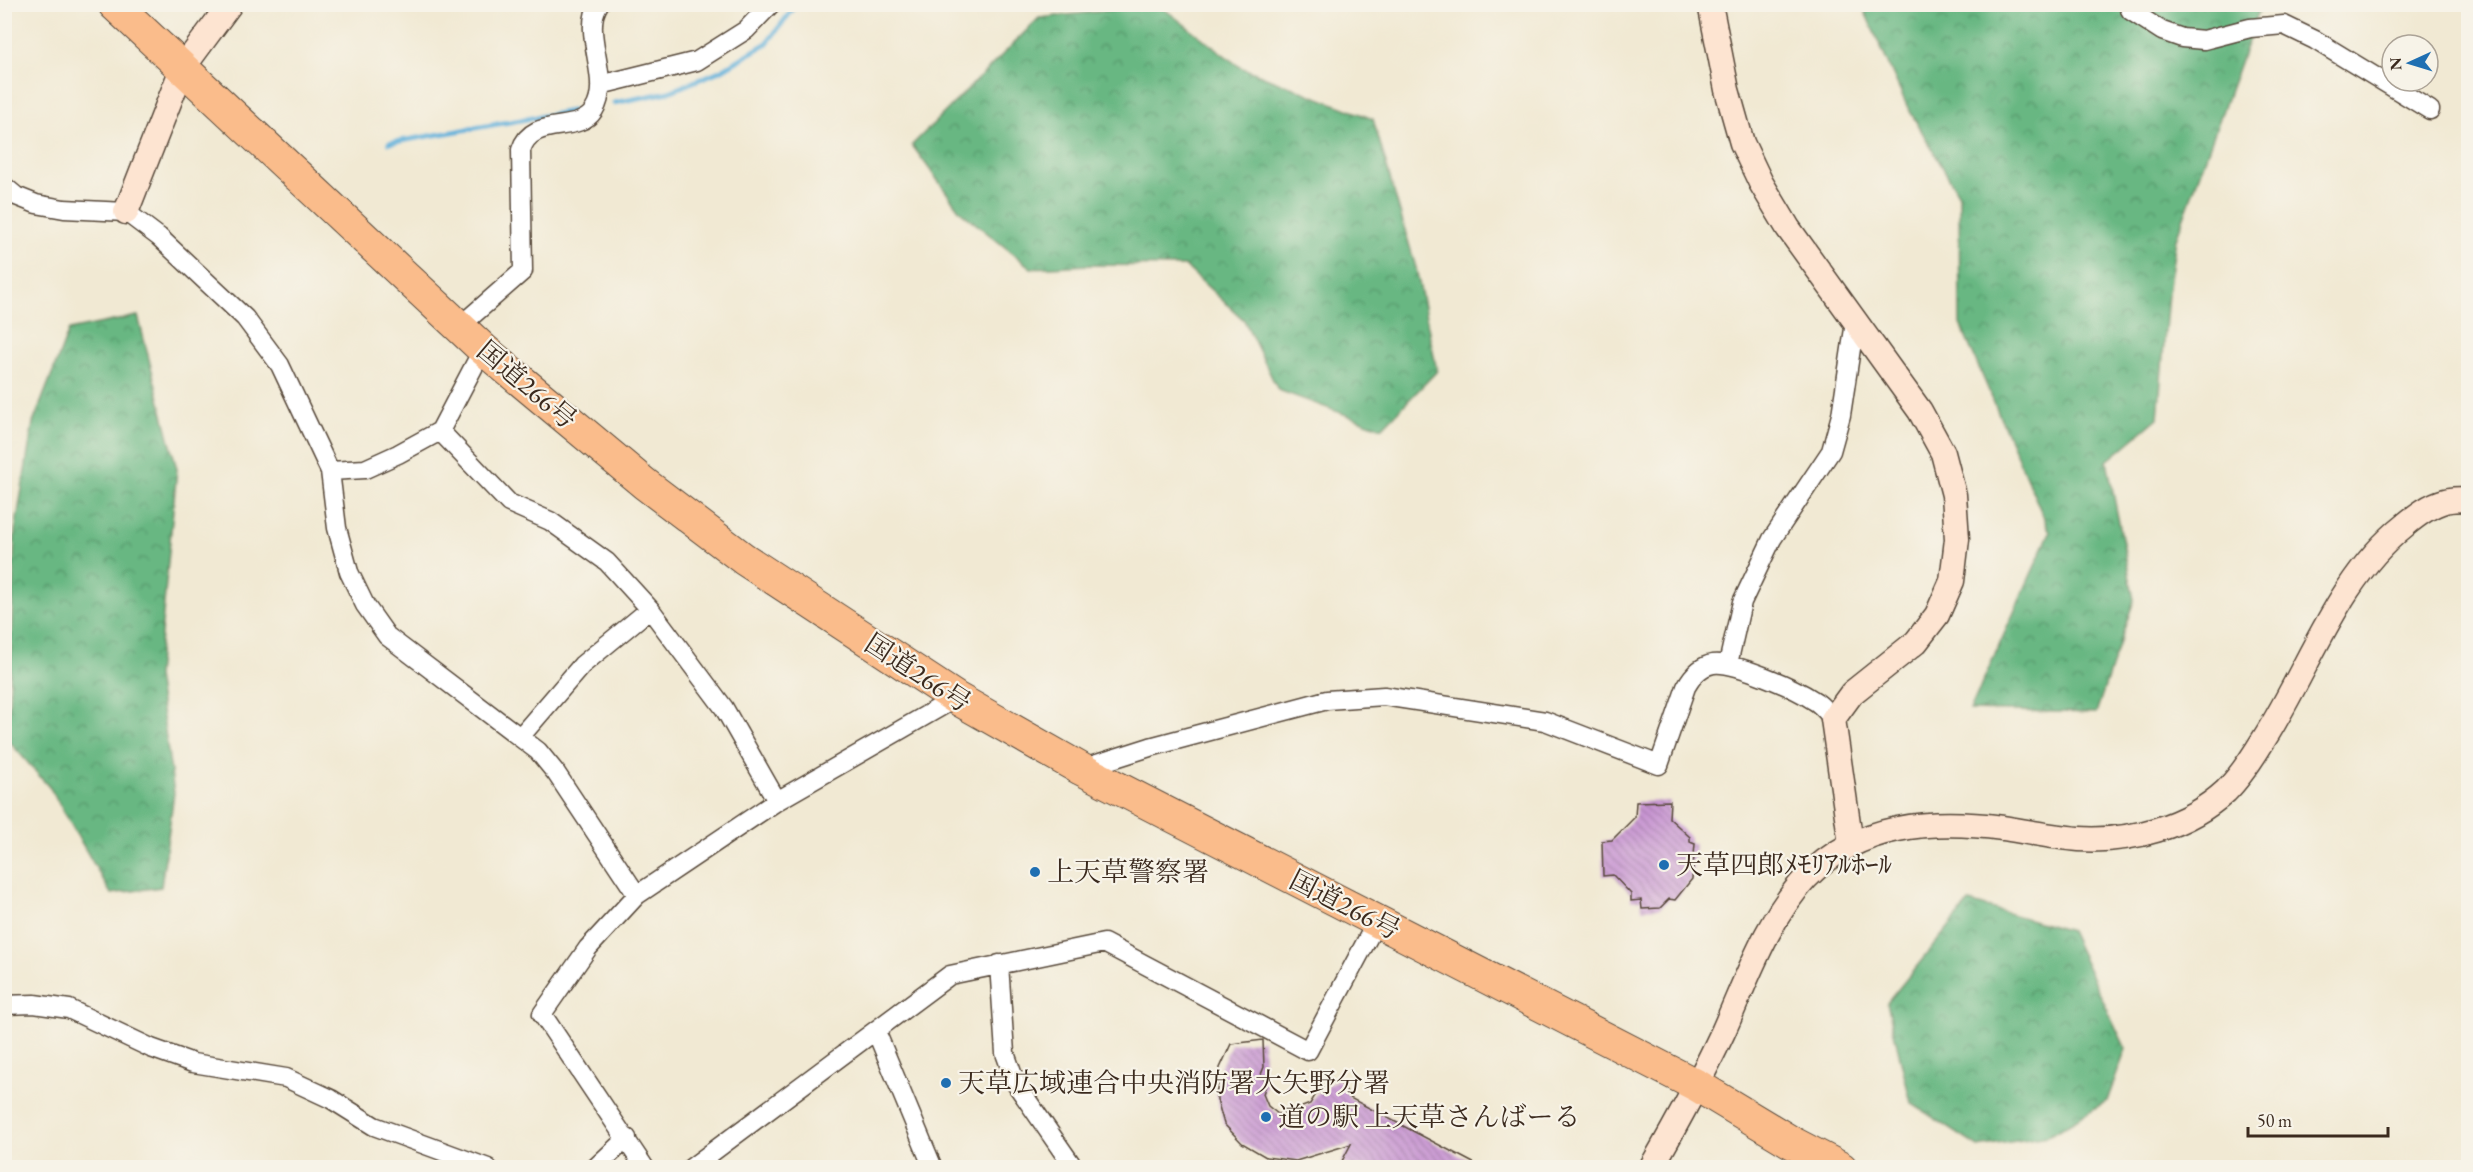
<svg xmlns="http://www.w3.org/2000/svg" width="2473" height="1172" viewBox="0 0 2473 1172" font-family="'EB Garamond','Noto Serif JP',serif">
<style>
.forest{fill:url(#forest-crowns);stroke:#517050;stroke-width:1.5}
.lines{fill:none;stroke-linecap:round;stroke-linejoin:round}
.stream{stroke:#5fb0da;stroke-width:5}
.building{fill:url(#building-back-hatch)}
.street-casing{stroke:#564739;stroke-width:21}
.secondary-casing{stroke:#564739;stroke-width:27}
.highway-casing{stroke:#564739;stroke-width:34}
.street{stroke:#fff;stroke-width:18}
.secondary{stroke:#fde4d1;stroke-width:24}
.highway{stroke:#fabc8b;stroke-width:32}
.poi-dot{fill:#1f6fb2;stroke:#f7f3e8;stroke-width:2}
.labels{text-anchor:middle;stroke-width:4.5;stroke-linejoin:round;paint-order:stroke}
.street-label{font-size:27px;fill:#3b2a1e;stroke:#f7f3e8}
.poi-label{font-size:27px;fill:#3b2a1e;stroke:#f7f3e8;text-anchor:start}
</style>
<defs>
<pattern id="forest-crowns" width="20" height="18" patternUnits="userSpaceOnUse" patternTransform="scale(1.5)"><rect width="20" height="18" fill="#67b782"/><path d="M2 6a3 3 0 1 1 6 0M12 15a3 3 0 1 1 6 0" fill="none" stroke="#56956a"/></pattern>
<pattern id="building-back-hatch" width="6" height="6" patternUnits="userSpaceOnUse" patternTransform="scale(1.5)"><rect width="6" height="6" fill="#c794d2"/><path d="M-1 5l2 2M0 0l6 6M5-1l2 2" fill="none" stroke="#a379aa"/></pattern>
</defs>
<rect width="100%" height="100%" fill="#f7f3e8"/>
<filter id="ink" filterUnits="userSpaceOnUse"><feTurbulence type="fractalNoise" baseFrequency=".0167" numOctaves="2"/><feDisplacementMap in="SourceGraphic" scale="12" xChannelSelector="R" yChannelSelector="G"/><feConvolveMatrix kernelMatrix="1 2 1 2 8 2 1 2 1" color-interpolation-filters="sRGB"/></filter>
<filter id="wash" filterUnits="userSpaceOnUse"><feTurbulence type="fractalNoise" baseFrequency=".008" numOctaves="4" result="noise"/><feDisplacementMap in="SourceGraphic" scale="24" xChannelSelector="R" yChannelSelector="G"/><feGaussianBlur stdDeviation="1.35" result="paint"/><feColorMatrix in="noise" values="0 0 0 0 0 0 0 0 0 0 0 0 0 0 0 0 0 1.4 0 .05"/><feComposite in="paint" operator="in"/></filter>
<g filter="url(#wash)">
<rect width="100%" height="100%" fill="#f1e9d3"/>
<!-- forest -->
<path class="forest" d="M 1159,5 L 1240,67 L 1373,119 L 1416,268 L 1437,371 L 1382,428 L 1278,390 L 1244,320 L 1185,266 L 1089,265 L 1031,268 L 960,211 L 912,145 L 1039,18 Z
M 1865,5 L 2261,5 L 2176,239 L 2168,293 L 2158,418 L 2107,461 L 2134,600 L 2096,713 L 1970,710 L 2050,532 L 1960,324 L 1959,195 L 1908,108 L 1865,12 Z
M 138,316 L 177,469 L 157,676 L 174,793 L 161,887 L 111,894 L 50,788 L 8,740 L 15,531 L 33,423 L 69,330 Z
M 1969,902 L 2070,931 L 2126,1049 L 2107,1101 L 2048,1136 L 1978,1147 L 1911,1103 L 1887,1003 Z"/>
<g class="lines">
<!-- stream -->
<path class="stream" d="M 614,103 L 669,92 L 722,70 L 767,43 L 797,4
M 389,143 L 572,111"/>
</g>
<g id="blocks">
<!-- building -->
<path class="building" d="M 1670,801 L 1669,818 L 1690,837 L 1690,842 L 1695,844 L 1692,879 L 1675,900 L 1669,899 L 1660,908 L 1642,909 L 1641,900 L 1631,901 L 1631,894 L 1613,875 L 1603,876 L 1602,841 L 1612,840 L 1635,817 L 1636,802 Z
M 1263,1040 L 1264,1067 L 1260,1077 L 1267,1081 L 1263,1094 L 1268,1106 L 1278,1114 L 1287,1113 L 1310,1104 L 1316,1094 L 1338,1079 L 1350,1098 L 1481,1167 L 1350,1167 L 1341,1163 L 1351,1144 L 1296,1161 L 1266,1157 L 1242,1143 L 1224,1124 L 1216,1096 L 1220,1068 L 1231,1044 Z"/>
</g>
</g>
<g filter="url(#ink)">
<use href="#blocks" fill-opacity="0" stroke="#564739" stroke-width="1.5"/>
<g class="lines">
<!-- street casing -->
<g class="street-casing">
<path id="street" d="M 2127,4 L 2131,11 L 2162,31 L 2182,38 L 2204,40 L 2250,28 L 2284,25 L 2315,40 L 2430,110
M 600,85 L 697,61 L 746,30 L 771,4
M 4,186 L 16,196 L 36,204 L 64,209 L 126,212 L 159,237 L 245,318 L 280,365 L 330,471 L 337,528 L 349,572 L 365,605 L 387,636 L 538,751 L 556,773 L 637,895
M 459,327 L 523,271 L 521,150 C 532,114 578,136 594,110 C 613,80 580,32 599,4
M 440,431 L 509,503 L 550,521 L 607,562 L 650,609 L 724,708 L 777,801
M 330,471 L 365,469 L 398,454 L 440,431 L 483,349
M 1728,664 L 1742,602 L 1772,539 L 1831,451 L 1841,415 L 1855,322
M 520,737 L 582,665 L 650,609
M 1081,769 L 1150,747 L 1327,700 L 1384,696 L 1545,721 L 1659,765 L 1686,687 C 1692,676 1700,666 1713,664 C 1734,661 1795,688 1813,700 C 1821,704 1827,712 1833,719
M 999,964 L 1005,1053 L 1016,1084 L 1074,1168
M 4,1005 L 34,1004 L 69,1009 L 151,1048 L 193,1063 L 286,1078 L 331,1099 L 374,1126 L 488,1168
M 876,1031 L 933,1168
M 595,1168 L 627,1138
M 645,1168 L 542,1014 L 588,948 L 637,895 L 777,801 L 956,698
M 691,1168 L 950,975 L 1104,943 L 1308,1051 L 1377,921"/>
</g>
<!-- secondary casing -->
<g class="secondary-casing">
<path id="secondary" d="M 1710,4 L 1727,90 L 1742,143 L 1761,183 L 1788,228 L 1920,411 L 1943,453 L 1954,495 L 1957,539 L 1952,581 L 1937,615 L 1916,642 L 1852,693 L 1833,719 L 1851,844
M 126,212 L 182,69 L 230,4
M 1651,1168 C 1677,1123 1701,1079 1723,1032 C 1746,981 1767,919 1806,878 C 1859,823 1932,819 2003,828 C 2028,832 2053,837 2079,839 C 2131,842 2187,827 2226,791 C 2241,776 2253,757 2264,739 C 2310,667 2337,579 2405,525 C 2417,515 2430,505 2445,501 C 2452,499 2461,499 2468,499"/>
</g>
<!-- highway casing -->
<g class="highway-casing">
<path id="highway" d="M 114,4 L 483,349 L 645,484 L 744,559 L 956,698 L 1081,769 L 1698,1086 L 1791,1142 L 1841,1168"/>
</g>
<!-- street -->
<use href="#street" class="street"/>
<!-- secondary -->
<use href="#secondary" class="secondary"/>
<!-- highway -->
<use href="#highway" class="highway"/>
</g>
</g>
<!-- markers -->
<g class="poi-dot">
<circle cx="1664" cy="865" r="6"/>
<circle cx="1035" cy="872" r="6"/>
<circle cx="946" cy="1083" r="6"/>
<circle cx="1266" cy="1117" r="6"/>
</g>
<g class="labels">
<!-- street labels -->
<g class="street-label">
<text transform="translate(527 385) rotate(40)" y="9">国道266号</text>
<text transform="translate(918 673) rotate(33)" y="9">国道266号</text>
<text transform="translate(1345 905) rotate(27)" y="9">国道266号</text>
</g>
<!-- poi labels -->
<g class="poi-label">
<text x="1676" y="874">天草四郎ﾒﾓﾘｱﾙﾎｰﾙ</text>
<text x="1047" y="881">上天草警察署</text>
<text x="958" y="1092">天草広域連合中央消防署大矢野分署</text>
<text x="1278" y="1126">道の駅 上天草さんばーる</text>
</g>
</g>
<!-- margin -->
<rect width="2473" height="1172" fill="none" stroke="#f7f3e8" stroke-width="24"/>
<!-- north arrow -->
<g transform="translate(2410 63) rotate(266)"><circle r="28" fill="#f7f3e8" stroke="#aca397" stroke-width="1.5"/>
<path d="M0-4.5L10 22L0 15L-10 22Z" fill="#1f6fb2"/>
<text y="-9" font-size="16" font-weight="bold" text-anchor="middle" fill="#3b2a1e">N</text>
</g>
<!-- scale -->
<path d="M2248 1127v9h140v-9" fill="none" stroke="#3b2a1e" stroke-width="3"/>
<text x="2257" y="1127" font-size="18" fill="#3b2a1e" stroke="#f7f3e8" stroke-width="4.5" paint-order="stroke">50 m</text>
</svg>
